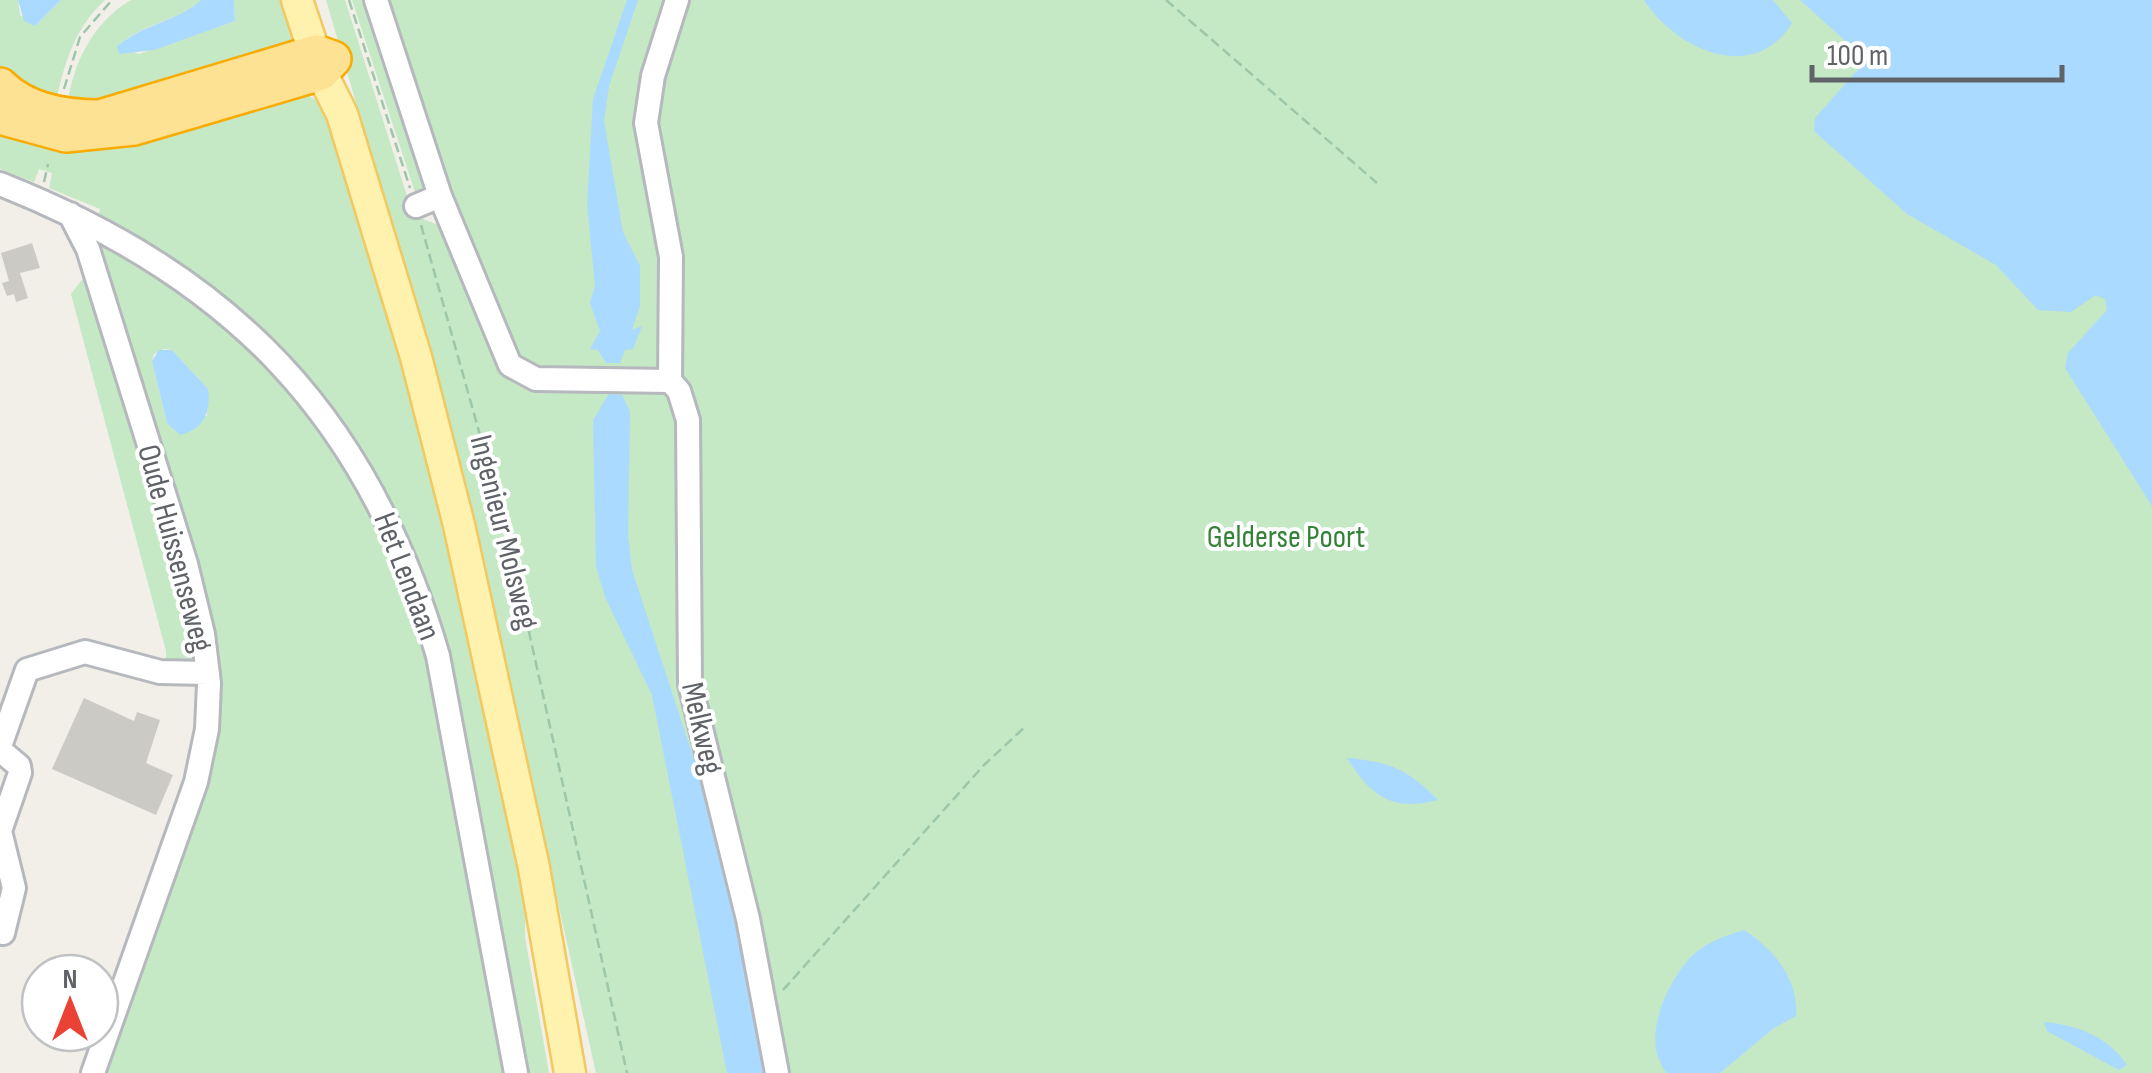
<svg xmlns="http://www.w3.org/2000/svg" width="2152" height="1073" viewBox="0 0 2152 1073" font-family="'Sofia Sans Condensed',sans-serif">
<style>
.green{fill:#c5e8c5;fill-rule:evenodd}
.water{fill:#aadaff}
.building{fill:#cccac5}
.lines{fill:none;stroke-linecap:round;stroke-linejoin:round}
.minor-casing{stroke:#b5b8bc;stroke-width:28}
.major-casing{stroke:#f2c960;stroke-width:35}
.highway-casing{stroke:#f9ab00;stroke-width:40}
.path{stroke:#9cc7a9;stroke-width:2.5;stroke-dasharray:10 5;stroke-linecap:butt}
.minor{stroke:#fff;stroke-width:22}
.major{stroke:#fff2af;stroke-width:30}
.highway{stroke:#fde293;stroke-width:35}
.labels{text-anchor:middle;stroke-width:8;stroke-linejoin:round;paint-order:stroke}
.street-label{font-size:32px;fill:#5f6368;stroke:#fff}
.park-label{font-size:32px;fill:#348238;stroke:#fff}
</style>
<rect width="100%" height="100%" fill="#f1efe8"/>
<!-- green -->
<path class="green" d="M 0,0 L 18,0 L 20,15 L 35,26 L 61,0 L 105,0 C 73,30 65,63 55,104 L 0,80 Z
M 131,0 L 201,0 C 178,21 146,22 117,46 L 139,54 L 235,21 L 234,0 L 284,0 L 296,46 L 169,95 L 67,106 C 73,63 93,22 131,0 Z
M 326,0 L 345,0 L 413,215 L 451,230 L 499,355 L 534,374 L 505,349 L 381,0 L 1806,0 L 2107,299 L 2152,337 L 2152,1073 L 596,1073 L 456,444 Z
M 352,0 L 372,0 L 431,185 L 415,192 Z
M 294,94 L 308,95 L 327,108 L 370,251 L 458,581 L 526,877 L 525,937 L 549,1073 L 529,1073 L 449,653 C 393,452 281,316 99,214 L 100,209 L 49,188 L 52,173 L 39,169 L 34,182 L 0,169 L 0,131 L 52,149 L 98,150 Z
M 96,236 C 272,341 371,460 426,659 L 507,1073 L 104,1073 L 190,831 L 214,753 L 219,713 L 216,643 L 189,541 L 95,247 ZM 164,349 L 172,350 L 208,389 L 207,416 L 167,423 L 152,361 L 154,354 Z
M 85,276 L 174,560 L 200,664 L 166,670 L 166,651 L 71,294 Z"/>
<!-- water -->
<path class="water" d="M 18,0 L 61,0 L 35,26 L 24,21 Z
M 201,0 L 234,0 L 235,21 L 154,50 L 119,54 L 117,46 C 146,23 178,21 201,0 Z
M 627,0 L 638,0 L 609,86 L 604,121 L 623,232 L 640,266 L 640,306 L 632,330 L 642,326 L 633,349 L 625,350 L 620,363 L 606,363 L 598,350 L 590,349 L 600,331 L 590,303 L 595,285 L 587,205 L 593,99 Z
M 1644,0 L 1773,0 L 1792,23 C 1754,85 1676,50 1644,0 Z
M 1800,0 L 2152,0 L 2152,506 L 2065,368 L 2068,353 L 2107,310 L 2105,299 L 2096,295 L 2071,312 L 2038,310 L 1996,265 L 1907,214 L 1814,131 L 1815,118 L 1863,64 L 1862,56 Z
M 159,350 L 172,350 L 208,389 C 211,413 204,429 180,435 L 167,423 L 152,361 Z
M 609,394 L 622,395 L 630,411 L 628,533 L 632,570 L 718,833 L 745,947 L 764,1073 L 727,1073 L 652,695 L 605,597 L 596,566 L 593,420 Z
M 1347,758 C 1392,762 1408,770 1438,800 C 1392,812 1372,797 1347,758 Z
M 1744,930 C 1773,948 1799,980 1796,1016 L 1774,1028 L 1720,1073 L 1667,1073 C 1640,1042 1665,986 1689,959 C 1703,943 1725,936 1744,930 Z
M 2044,1022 C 2077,1025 2109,1037 2127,1065 L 2119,1070 L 2047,1031 Z"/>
<!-- building -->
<path class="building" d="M 32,243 L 40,268 L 20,273 L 28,298 L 16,302 L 14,294 L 7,296 L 2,283 L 9,281 L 1,253 Z
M 84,698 L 134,721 L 137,712 L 160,720 L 146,763 L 173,775 L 156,815 L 52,769 Z"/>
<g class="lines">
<!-- minor casing -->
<g class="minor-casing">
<path id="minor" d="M 376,0 L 440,196 L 510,365 L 536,379 L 670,381 L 679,391 L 688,420 L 690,684 L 748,919 L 777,1073
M 0,184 C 232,276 368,415 438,656 L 516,1073
M 416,206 L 440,196
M 70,214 L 88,249 L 186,564 L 203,634 L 209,683 L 207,729 L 196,782 L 93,1073
M 670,381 L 671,257 L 646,123 L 653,76 L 677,0
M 0,746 L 27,670 L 85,652 L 160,672 L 208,673
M 0,750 L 19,766 L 20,773 L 0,831 L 14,888 L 3,933"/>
</g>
<!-- major casing -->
<g class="major-casing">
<path id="major" d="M 297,0 L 321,72 L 342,114 L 416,357 L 459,525 L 534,868 L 570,1073"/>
</g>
<!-- highway casing -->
<g class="highway-casing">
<path id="highway" d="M 0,86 C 26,112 64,118 100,118 L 316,53 L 333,59 L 321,72 L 134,127 L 66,134 L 0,116"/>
</g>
<!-- path -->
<path class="path" d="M 349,0 L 410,188
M 1166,0 L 1377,183
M 64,89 L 80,37 L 112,0
M 44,182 L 48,164
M 421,225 L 505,524 L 627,1073
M 783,990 L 984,765 L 1026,726"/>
<!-- minor -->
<use href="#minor" class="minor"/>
<!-- major -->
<use href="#major" class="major"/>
<!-- highway -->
<use href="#highway" class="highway"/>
</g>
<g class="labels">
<!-- street labels -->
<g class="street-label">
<text transform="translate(505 532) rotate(76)" y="11">Ingenieur Molsweg</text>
<text transform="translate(176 548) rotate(75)" y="11">Oude Huissenseweg</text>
<text transform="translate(408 576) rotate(69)" y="11">Het Lendaan</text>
<text transform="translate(703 728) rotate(77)" y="11">Melkweg</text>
</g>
<!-- park labels -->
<g class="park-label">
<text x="1286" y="547">Gelderse Poort</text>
</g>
</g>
<!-- north arrow -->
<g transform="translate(70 1003)"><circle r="48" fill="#ffffff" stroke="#bfc1c3" stroke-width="2.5"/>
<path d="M0-8L18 38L0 25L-18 38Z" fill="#ea4335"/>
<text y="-15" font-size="28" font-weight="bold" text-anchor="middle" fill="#5f6368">N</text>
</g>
<!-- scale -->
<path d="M1812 65v15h250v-15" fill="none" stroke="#5f6368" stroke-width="5"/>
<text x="1827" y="65" font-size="30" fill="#5f6368" stroke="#ffffff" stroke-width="8" paint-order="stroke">100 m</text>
</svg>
